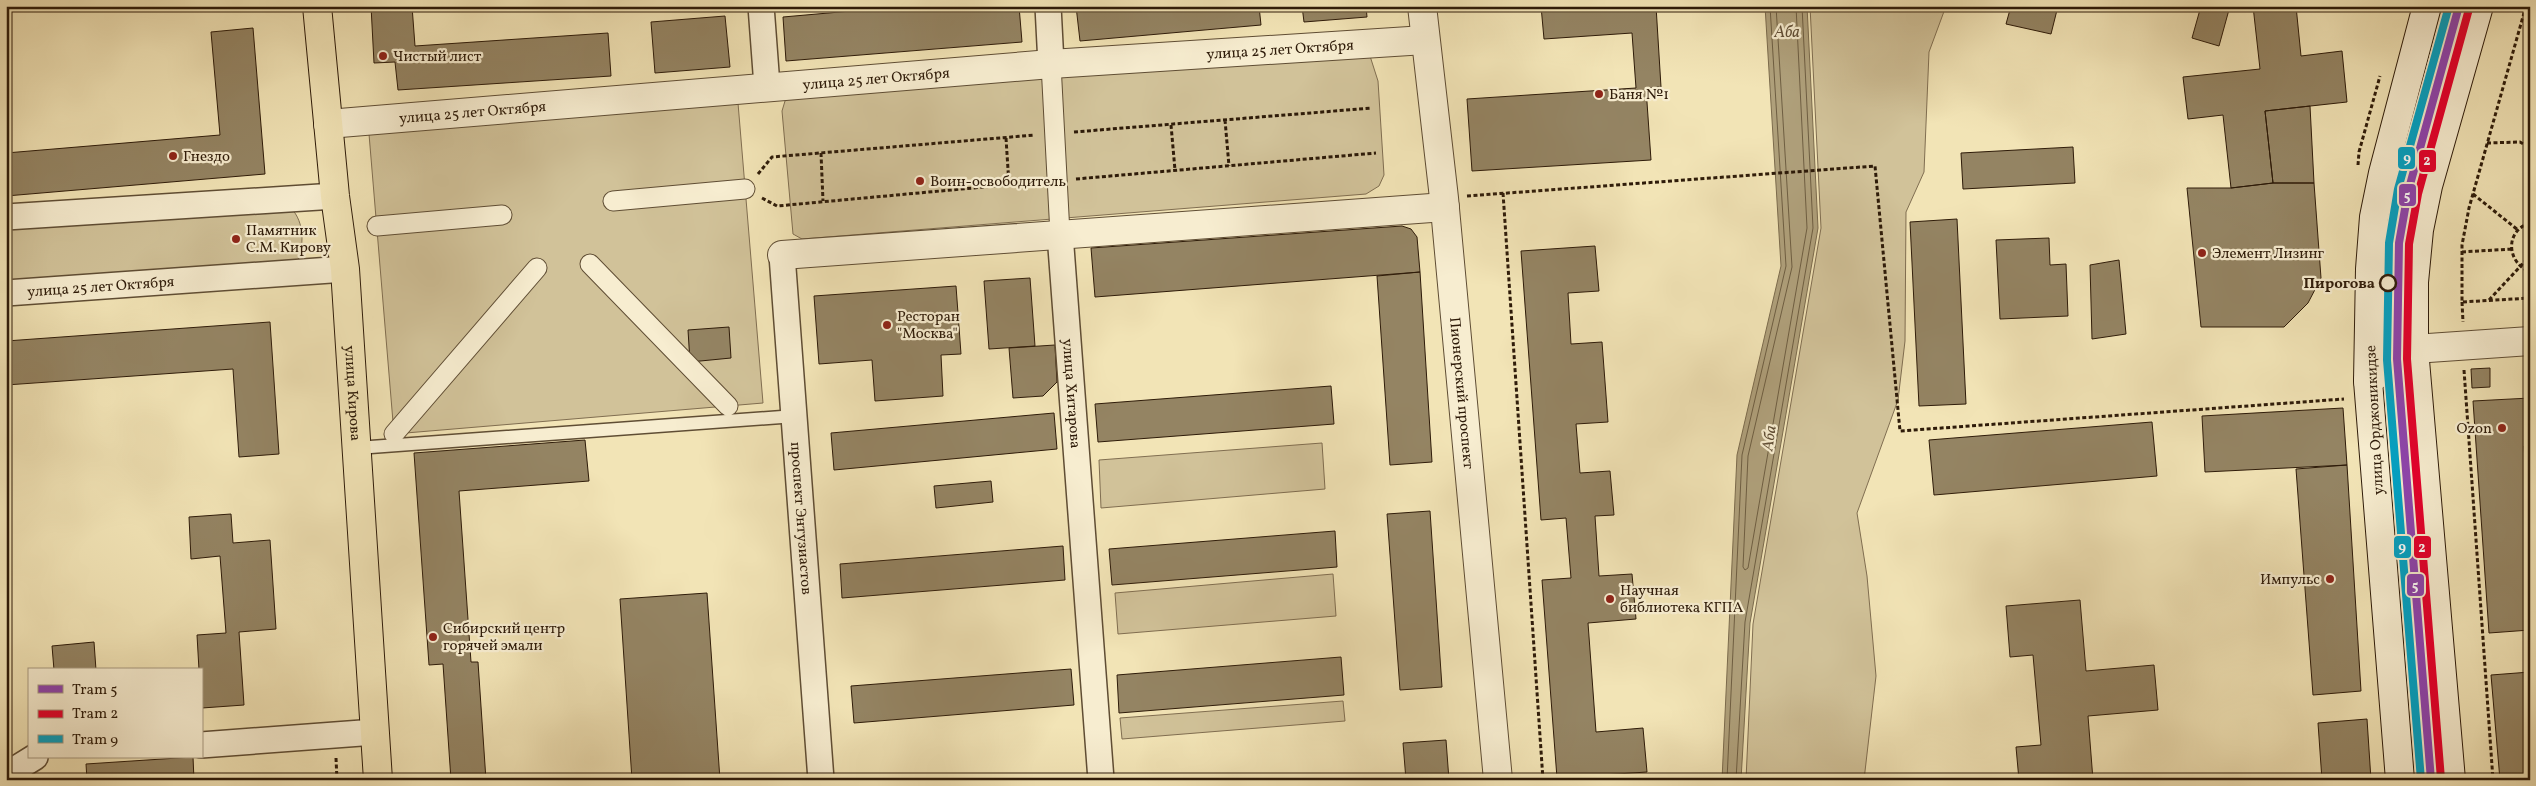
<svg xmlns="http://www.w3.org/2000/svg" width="2536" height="786" viewBox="0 0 2536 786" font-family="Vollkorn,serif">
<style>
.green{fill:#d1c299;stroke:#806e51}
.water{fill:#afa07b;stroke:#7b6b4d}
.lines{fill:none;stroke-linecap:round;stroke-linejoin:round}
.shore{stroke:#6e5e42;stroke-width:1}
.building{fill:#948463;stroke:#2e1b09}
.service-casing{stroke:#5f4d34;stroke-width:15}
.pedestrian-casing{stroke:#5f4d34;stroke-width:21}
.minor-casing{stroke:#5f4d34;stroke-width:28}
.tertiary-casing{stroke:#5f4d34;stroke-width:30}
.secondary-casing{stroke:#2e1b09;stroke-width:30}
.primary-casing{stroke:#2e1b09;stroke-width:30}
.path{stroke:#2e1b09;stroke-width:3;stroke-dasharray:4 2.5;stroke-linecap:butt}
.service{stroke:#f7edd0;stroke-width:12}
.pedestrian{stroke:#f7edd0;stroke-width:19}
.minor{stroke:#f7edd0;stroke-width:25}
.tertiary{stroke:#f7edd0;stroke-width:28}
.secondary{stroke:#f7edd0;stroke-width:28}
.primary{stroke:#f2e4b6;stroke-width:28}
.tram-1-casing{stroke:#f7edd0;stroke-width:11}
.tram-2-casing{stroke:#f7edd0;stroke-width:11}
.tram-3-casing{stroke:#f7edd0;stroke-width:11}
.tram-1{stroke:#8e44ad;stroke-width:8}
.tram-2{stroke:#e4002b;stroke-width:8}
.tram-3{stroke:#02a2c4;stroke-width:8}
.poi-dot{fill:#8f2418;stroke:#f7edd0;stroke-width:2}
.stop-dot{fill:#f7edd0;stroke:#2e1b09;stroke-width:2.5}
.labels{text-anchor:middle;stroke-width:4.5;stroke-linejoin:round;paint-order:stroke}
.street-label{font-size:15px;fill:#2e1b09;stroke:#f7edd0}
.poi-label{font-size:15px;fill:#2e1b09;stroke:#f7edd0;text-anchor:start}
.stop-label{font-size:15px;font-weight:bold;fill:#2e1b09;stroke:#f7edd0;text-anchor:end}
.water-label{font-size:16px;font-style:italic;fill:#625037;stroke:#f7edd0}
.line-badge{stroke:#f7edd0;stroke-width:2}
.badge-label{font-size:14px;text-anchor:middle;font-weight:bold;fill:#fff}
</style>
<rect width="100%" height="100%" fill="#f2e4b6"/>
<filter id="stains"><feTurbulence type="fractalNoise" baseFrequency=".004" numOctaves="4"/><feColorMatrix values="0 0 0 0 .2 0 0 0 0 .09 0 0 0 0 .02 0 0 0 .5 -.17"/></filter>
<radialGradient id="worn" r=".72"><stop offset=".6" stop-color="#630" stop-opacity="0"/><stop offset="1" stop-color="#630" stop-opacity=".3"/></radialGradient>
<!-- green -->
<path class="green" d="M 1810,6 L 1946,6 L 1929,52 L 1924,172 L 1906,212 L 1905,341 L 1898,400 L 1857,513 L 1867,576 L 1876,676 L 1864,780 L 1746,780 L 1753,624 L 1821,228 Z
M 1370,56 L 1378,81 L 1384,175 L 1379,186 L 1366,194 L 802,239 L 793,234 L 782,111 L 785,101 L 792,95 Z
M 738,103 L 763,403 L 394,434 L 369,134 Z
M 291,208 C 305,223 304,245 297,264 L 6,286 L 6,229 Z
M 1322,443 L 1325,489 L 1101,508 L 1099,460 Z
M 1333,574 L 1336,616 L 1118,634 L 1115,593 Z
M 1343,701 L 1345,721 L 1122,739 L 1120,718 Z"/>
<!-- water -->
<path class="water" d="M 1765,6 L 1807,6 L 1818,228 L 1750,623 L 1741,780 L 1722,780 L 1737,455 L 1781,266 Z"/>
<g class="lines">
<!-- shore -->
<path class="shore" d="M 1776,6 L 1792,267 L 1748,456 L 1743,567 L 1745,570 L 1748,568 L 1807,228 L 1796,6
M 1727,780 L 1742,455 L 1786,266 L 1770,6
M 1736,780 L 1745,622 L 1813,228 L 1802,6"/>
</g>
<!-- building -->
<path class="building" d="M 371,6 L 412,6 L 415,46 L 608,33 L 611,76 L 398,90 L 395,62 L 374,63 Z
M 908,6 L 1019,6 L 1022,42 L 786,61 L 783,17 Z
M 1076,6 L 1259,6 L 1261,25 L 1080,41 Z
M 1302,6 L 1366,6 L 1367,17 L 1304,22 Z
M 1541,6 L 1656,6 L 1661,87 L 1646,88 L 1651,160 L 1472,171 L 1467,99 L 1636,88 L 1632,33 L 1544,39 Z
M 2011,6 L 2058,6 L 2051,34 L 2006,24 Z
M 2201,6 L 2230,6 L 2219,46 L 2192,38 Z
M 2253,6 L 2296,6 L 2301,56 L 2342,51 L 2347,102 L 2265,111 L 2273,183 L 2231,188 L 2223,115 L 2188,119 L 2183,77 L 2260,69 Z
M 725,16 L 730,67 L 655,73 L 651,22 Z
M 253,28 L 265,174 L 6,196 L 6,153 L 220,135 L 211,32 Z
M 2310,106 L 2314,183 L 2273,183 L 2265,111 Z
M 2073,147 L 2075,183 L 1963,189 L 1961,153 Z
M 2273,183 L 2314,183 L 2321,278 L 2308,303 L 2284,327 L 2201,327 L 2187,188 L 2231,188 Z
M 1957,219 L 1966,404 L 1919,406 L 1910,222 Z
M 1402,226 L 1411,229 L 1417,237 L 1420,272 L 1095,297 L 1091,248 Z
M 2049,238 L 2050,265 L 2066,264 L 2068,316 L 2000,319 L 1996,240 Z
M 1595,246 L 1599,291 L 1568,293 L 1571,344 L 1602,342 L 1608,422 L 1576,424 L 1580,473 L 1610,471 L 1614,515 L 1595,516 L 1599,576 L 1632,574 L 1636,619 L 1588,623 L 1596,732 L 1643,728 L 1647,772 L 1557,778 L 1542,580 L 1571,578 L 1566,518 L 1541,520 L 1521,251 Z
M 2119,260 L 2126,334 L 2092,339 L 2090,265 Z
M 1420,272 L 1432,462 L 1390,465 L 1377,276 Z
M 1030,278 L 1035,346 L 989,349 L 984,281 Z
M 956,286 L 961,354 L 941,355 L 943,396 L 875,401 L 872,360 L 819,364 L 814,296 Z
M 270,322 L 279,454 L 239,457 L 233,369 L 6,385 L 6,341 Z
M 729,327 L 731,358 L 690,362 L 688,330 Z
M 1055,345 L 1057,382 L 1043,396 L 1013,398 L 1009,348 Z
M 2490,368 L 2490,387 L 2472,388 L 2471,369 Z
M 1331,386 L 1334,424 L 1098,442 L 1095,404 Z
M 2530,398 L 2530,446 L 2524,446 L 2530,537 L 2530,630 L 2489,633 L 2473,401 Z
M 2343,408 L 2347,465 L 2205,472 L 2202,416 Z
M 1054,413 L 1057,449 L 834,470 L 831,433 Z
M 2152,422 L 2157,476 L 1934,495 L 1929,440 Z
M 585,440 L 589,481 L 459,491 L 471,662 L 478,662 L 486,780 L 451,780 L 443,664 L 429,665 L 414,453 Z
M 2347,465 L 2361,691 L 2313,695 L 2296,469 Z
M 991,481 L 993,502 L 936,508 L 934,486 Z
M 1430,511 L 1442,687 L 1400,690 L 1387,514 Z
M 231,514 L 233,543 L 270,540 L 276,629 L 239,632 L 244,705 L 202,708 L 201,670 L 199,670 L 197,635 L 226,633 L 220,556 L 191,559 L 189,517 Z
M 1335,531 L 1337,567 L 1112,585 L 1109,549 Z
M 1063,546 L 1065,580 L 842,598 L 840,564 Z
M 707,593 L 720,780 L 632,780 L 620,599 Z
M 2080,600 L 2086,671 L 2154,665 L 2158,710 L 2088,716 L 2093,780 L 2019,780 L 2016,747 L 2041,745 L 2033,655 L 2010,657 L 2006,606 Z
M 94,642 L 96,670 L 54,670 L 52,646 Z
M 1341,657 L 1344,695 L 1119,713 L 1117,675 Z
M 1071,669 L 1074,705 L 854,723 L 851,686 Z
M 2530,672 L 2530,780 L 2500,780 L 2491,675 Z
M 2367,719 L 2371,780 L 2322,780 L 2318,723 Z
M 1446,740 L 1449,780 L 1406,780 L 1403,743 Z
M 193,757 L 194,780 L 87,780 L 86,764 Z"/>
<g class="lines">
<!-- service casing -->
<g class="service-casing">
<path id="service" d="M 357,448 L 795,416"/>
</g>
<!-- pedestrian casing -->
<g class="pedestrian-casing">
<path id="pedestrian" d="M 1051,64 L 1060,234
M 613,201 L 745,189
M 377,226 L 502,215
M 590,264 L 728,406
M 394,434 L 537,268"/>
</g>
<!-- minor casing -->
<g class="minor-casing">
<g id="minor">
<path d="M 761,6 L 767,86"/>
<path d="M 1048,6 L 1051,64"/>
<path d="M 6,217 L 335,196"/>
<path id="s1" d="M 1060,234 L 1101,780"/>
<path id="s2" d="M 782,255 L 821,780"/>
<path id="s3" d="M 6,293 L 345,269"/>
<path d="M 201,745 L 375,732"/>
<path d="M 6,775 L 35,757"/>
</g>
</g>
<!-- tertiary casing -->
<g class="tertiary-casing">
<g id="tertiary">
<path id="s4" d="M 1422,6 L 1444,198 L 1498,780"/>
<path id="s5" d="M 328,124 L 1051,64 L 1425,40"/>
<path d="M 782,255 L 1445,207"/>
<path d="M 2368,381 L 2397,359 L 2414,349 L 2530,341"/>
</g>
</g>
<!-- secondary casing -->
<g class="secondary-casing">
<path id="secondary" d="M 2400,780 L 2368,381 L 2370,269 L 2374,217 L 2383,173 L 2427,6
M 2451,780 L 2414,349 L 2414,282 L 2419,230 L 2428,186 L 2479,6"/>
</g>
<!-- primary casing -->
<g class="primary-casing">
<g id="primary">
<path id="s6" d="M 317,6 L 335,196 L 345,269 L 378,780"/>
</g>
</g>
<!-- path -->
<path class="path" d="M 2526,6 L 2469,208 L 2462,245 L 2462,302 L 2530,298
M 1225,120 L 1229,166
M 1171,125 L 1175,170
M 1074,132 L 1372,108
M 1006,138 L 1009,185
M 2487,143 L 2520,142 L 2530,148
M 2529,147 L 2530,160
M 821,153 L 823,201
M 2358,165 L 2359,152 L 2380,76
M 758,174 L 772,157 L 1035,135
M 1076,179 L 1376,153
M 1503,193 L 1543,780
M 2473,194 L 2518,230
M 1467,196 L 1875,166 L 1900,431 L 2344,399
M 762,198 L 777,206 L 1038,182
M 2530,223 C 2504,231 2507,263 2530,272
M 2462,252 L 2512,249
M 2489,300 L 2530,256
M 2462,302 L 2463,322
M 2464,370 L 2493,780
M 336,758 L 337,780"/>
<!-- service -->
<use href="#service" class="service"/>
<!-- pedestrian -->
<use href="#pedestrian" class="pedestrian"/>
<!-- minor -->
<use href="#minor" class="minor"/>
<!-- tertiary -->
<use href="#tertiary" class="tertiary"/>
<!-- secondary -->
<use href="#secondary" class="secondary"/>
<!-- primary -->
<use href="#primary" class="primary"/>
<!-- tram-1 casing -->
<g class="tram-1-casing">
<path id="tram-1" d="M 2431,780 L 2397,359 L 2399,243 L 2408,192 L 2459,6"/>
</g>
<!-- tram-2 casing -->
<g class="tram-2-casing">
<path id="tram-2" d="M 2441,779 L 2407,359 L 2409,244 L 2418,194 L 2469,9"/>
</g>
<!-- tram-3 casing -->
<g class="tram-3-casing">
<path id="tram-3" d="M 2421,780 L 2387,360 L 2389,243 L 2398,189 L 2449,6"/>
</g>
<!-- tram-1 -->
<use href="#tram-1" class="tram-1"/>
<!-- tram-2 -->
<use href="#tram-2" class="tram-2"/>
<!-- tram-3 -->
<use href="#tram-3" class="tram-3"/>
</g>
<!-- markers -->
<g class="poi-dot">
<circle cx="383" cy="56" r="5"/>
<circle cx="1599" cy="94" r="5"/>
<circle cx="173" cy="156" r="5"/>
<circle cx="920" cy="181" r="5"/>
<circle cx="236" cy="239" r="5"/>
<circle cx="2202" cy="253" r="5"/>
<circle cx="887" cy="325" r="5"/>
<circle cx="2502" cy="428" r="5"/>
<circle cx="2330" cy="579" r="5"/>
<circle cx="1610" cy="599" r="5"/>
<circle cx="433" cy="637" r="5"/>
</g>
<circle class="stop-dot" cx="2388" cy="283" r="8"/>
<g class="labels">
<!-- street labels -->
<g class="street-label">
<text dy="5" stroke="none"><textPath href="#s5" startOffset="955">улица 25 лет Октября</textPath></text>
<text dy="5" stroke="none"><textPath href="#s5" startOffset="550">улица 25 лет Октября</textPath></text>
<text dy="5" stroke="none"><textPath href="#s5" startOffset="145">улица 25 лет Октября</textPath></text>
<text dy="5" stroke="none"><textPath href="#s3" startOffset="95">улица 25 лет Октября</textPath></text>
<text dy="5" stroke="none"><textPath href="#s6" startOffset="389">улица Кирова</textPath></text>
<text dy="5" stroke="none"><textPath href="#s1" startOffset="160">улица Хитарова</textPath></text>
<text dy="5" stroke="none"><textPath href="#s4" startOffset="389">Пионерский проспект</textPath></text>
<text transform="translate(2374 420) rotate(-93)" y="5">улица Орджоникидзе</text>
<text dy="5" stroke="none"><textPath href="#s2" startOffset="264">проспект Энтузиастов</textPath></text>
</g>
<!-- poi labels -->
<g class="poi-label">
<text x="393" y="61">Чистый лист</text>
<text x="1609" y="99">Баня №1</text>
<text x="183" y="161">Гнездо</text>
<text x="930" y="186">Воин-освободитель</text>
<text x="246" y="235">Памятник<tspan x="246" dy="17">С.М. Кирову</tspan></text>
<text x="2212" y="258">Элемент Лизинг</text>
<text x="897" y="321">Ресторан<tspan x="897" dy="17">"Москва"</tspan></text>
<text x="2492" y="433" text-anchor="end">Ozon</text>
<text x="2320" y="584" text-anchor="end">Импульс</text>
<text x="1620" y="595">Научная<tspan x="1620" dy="17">библиотека КГПА</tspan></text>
<text x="443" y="633">Сибирский центр<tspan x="443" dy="17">горячей эмали</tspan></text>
</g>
<!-- stop labels -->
<g class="stop-label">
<text x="2375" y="288">Пирогова</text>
</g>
<!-- water labels -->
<g class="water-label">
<text x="1787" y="37">Аба</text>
<text transform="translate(1768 438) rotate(-82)" y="6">Аба</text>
</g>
</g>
<g class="line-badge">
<rect x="2397" y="146" width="19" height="24" rx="5" fill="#02a2c4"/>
<rect x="2418" y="149" width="19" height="24" rx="5" fill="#e4002b"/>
<rect x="2398" y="183" width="19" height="24" rx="5" fill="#8e44ad"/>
<rect x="2393" y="535" width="19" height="24" rx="5" fill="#02a2c4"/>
<rect x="2413" y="535" width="19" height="24" rx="5" fill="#e4002b"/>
<rect x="2406" y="573" width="19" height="24" rx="5" fill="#8e44ad"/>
</g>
<g class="badge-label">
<text x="2407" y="163">9</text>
<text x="2427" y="165">2</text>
<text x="2407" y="200">5</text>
<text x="2402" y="552">9</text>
<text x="2422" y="552">2</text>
<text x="2415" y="590">5</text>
</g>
<!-- margin -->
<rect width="2536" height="786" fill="none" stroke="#f2e4b6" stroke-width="25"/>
<rect x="8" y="8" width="2521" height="771" fill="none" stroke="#2e1b09" stroke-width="2.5"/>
<rect x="12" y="12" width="2511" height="761" fill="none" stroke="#2e1b09"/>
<!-- legend -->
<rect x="28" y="668" width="175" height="90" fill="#f7edd0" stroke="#a79980"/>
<rect x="38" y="685" width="25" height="8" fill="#8e44ad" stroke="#a79980"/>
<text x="72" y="694" font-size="15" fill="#2e1b09">Tram 5</text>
<rect x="38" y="710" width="25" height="8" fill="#e4002b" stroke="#a79980"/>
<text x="72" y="718" font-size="15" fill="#2e1b09">Tram 2</text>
<rect x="38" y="735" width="25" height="8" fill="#02a2c4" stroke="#a79980"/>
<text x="72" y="744" font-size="15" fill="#2e1b09">Tram 9</text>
<rect width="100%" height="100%" filter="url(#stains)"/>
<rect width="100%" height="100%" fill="url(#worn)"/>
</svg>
